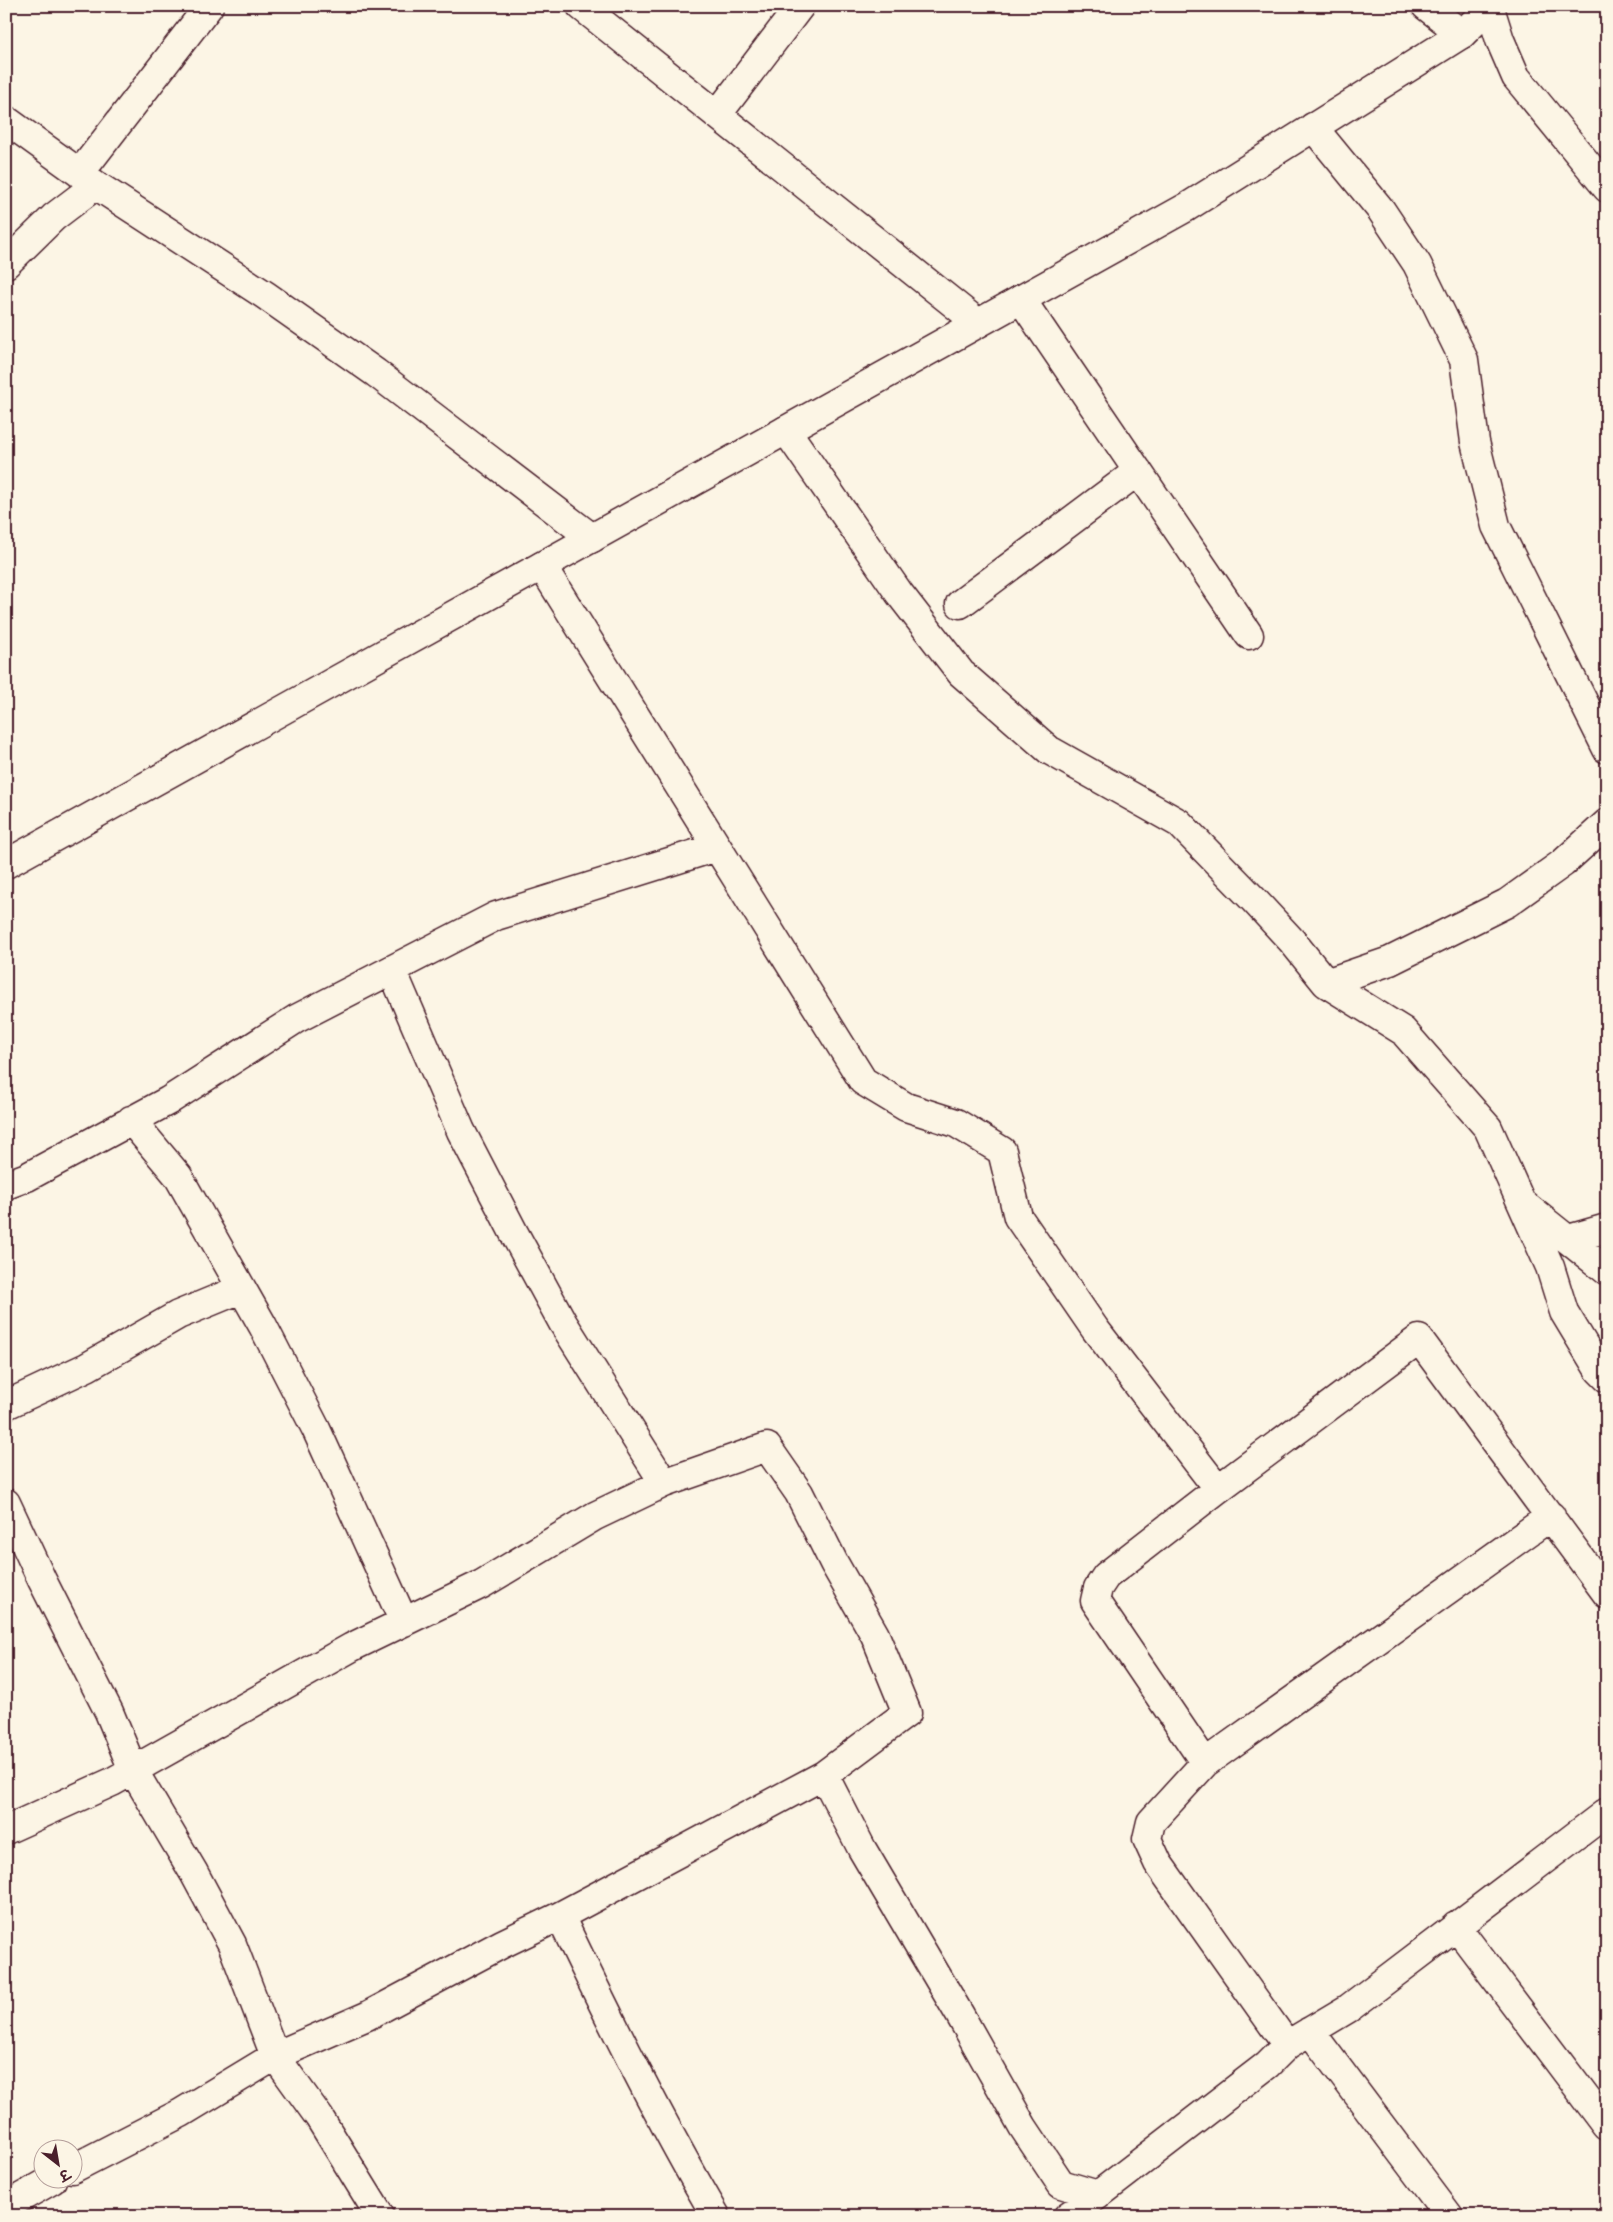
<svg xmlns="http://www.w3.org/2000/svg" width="1613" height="2222" viewBox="0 0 1613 2222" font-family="Mynerve,'Playpen Sans Deva',sans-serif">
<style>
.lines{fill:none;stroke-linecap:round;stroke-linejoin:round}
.street-casing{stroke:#4a1f2b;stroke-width:31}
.secondary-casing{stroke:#4a1f2b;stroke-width:31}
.street{stroke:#fcf5e5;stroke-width:28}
.secondary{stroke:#fcf5e5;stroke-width:28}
</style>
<rect width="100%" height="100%" fill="#fcf5e5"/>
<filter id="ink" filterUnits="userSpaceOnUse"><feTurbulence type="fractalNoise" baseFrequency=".02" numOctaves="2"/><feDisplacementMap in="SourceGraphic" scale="10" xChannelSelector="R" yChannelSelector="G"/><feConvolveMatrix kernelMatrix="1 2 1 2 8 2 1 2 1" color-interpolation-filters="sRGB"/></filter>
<g filter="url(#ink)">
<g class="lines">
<!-- street casing -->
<g class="street-casing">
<path id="street" d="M 581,6 L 978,323
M 1426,6 L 1462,34
M 1490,8 L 1500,40 L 1516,77 L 1607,188
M 717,115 L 800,6
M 6,120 L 96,185 L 265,295 L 376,373 L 592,538
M 1313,127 L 1381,210 L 1417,264 L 1464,360 L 1475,442 L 1496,526 L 1607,749
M 80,173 L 209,6
M 6,264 L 54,217 L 96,185
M 1021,299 L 1249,635
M 786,430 L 899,593 L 961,673 L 1049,750 L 1179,823 L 1253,899 L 1292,941 L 1326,983 L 1403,1031 L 1488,1128 L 1550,1267 L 1564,1312 L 1599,1370 L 1607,1378
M 542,566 L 863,1081 L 906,1107 L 956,1123 L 1002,1151 L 1018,1217 L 1095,1329 L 1218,1489 L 1106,1576 L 1098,1588 L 1095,1601 L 1205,1763 L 1151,1822 L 1147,1839 L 1158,1863 L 1287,2045
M 960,604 L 1138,471
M 392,970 L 461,1131 L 514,1233 L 563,1323 L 664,1483
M 1326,983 L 1390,961 L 1507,903 L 1563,863 L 1607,823
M 131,1120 L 178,1176 L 263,1326 L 316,1429 L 404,1622
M 6,1185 L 27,1177 L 168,1101 L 296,1019 L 496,916 L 717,847
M 1522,1203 L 1607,1271
M 1569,1239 L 1607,1228
M 6,1405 L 87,1367 L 178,1315 L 241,1289
M 1218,1489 L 1419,1339 L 1607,1594
M 6,1503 L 42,1580 L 109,1712 L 133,1770 L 194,1873 L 232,1944 L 275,2056 L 319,2117 L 380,2216
M 1205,1763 L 1551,1516
M 824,1775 L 862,1849 L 960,2015 L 1023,2127 L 1061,2184 L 1098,2195
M 6,1830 L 112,1782 L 352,1647 L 482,1584 L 595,1516 L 664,1483 L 767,1447 L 799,1493 L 834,1563 L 875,1635 L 907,1713 L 824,1775 L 560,1916 L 502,1944 L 367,2016 L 275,2056 L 181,2113 L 72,2169
M 560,1916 C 609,2018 659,2119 716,2216
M 1456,1926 L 1607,2126
M 1310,2031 L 1449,2216
M 6,2206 L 52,2180
M 1068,2216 L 1098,2195 L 1267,2065 L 1287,2045 L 1349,2008 L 1607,1812"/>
</g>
<!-- secondary casing -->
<g class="secondary-casing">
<path id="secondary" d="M 6,864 L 1187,207 L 1462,34 L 1491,6"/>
</g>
<!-- street -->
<use href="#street" class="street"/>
<!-- secondary -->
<use href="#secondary" class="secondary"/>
</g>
</g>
<!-- margin -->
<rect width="1613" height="2222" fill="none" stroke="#fcf5e5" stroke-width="25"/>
<rect x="12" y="12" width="1588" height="2197" fill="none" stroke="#4a1f2b" stroke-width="2" filter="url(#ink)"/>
<!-- north arrow -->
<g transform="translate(58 2164) rotate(149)"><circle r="24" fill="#fcf5e5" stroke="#b59f9b"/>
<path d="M0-4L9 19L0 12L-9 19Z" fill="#4a1f2b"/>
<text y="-8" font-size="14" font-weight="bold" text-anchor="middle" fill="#4a1f2b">उ</text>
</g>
</svg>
